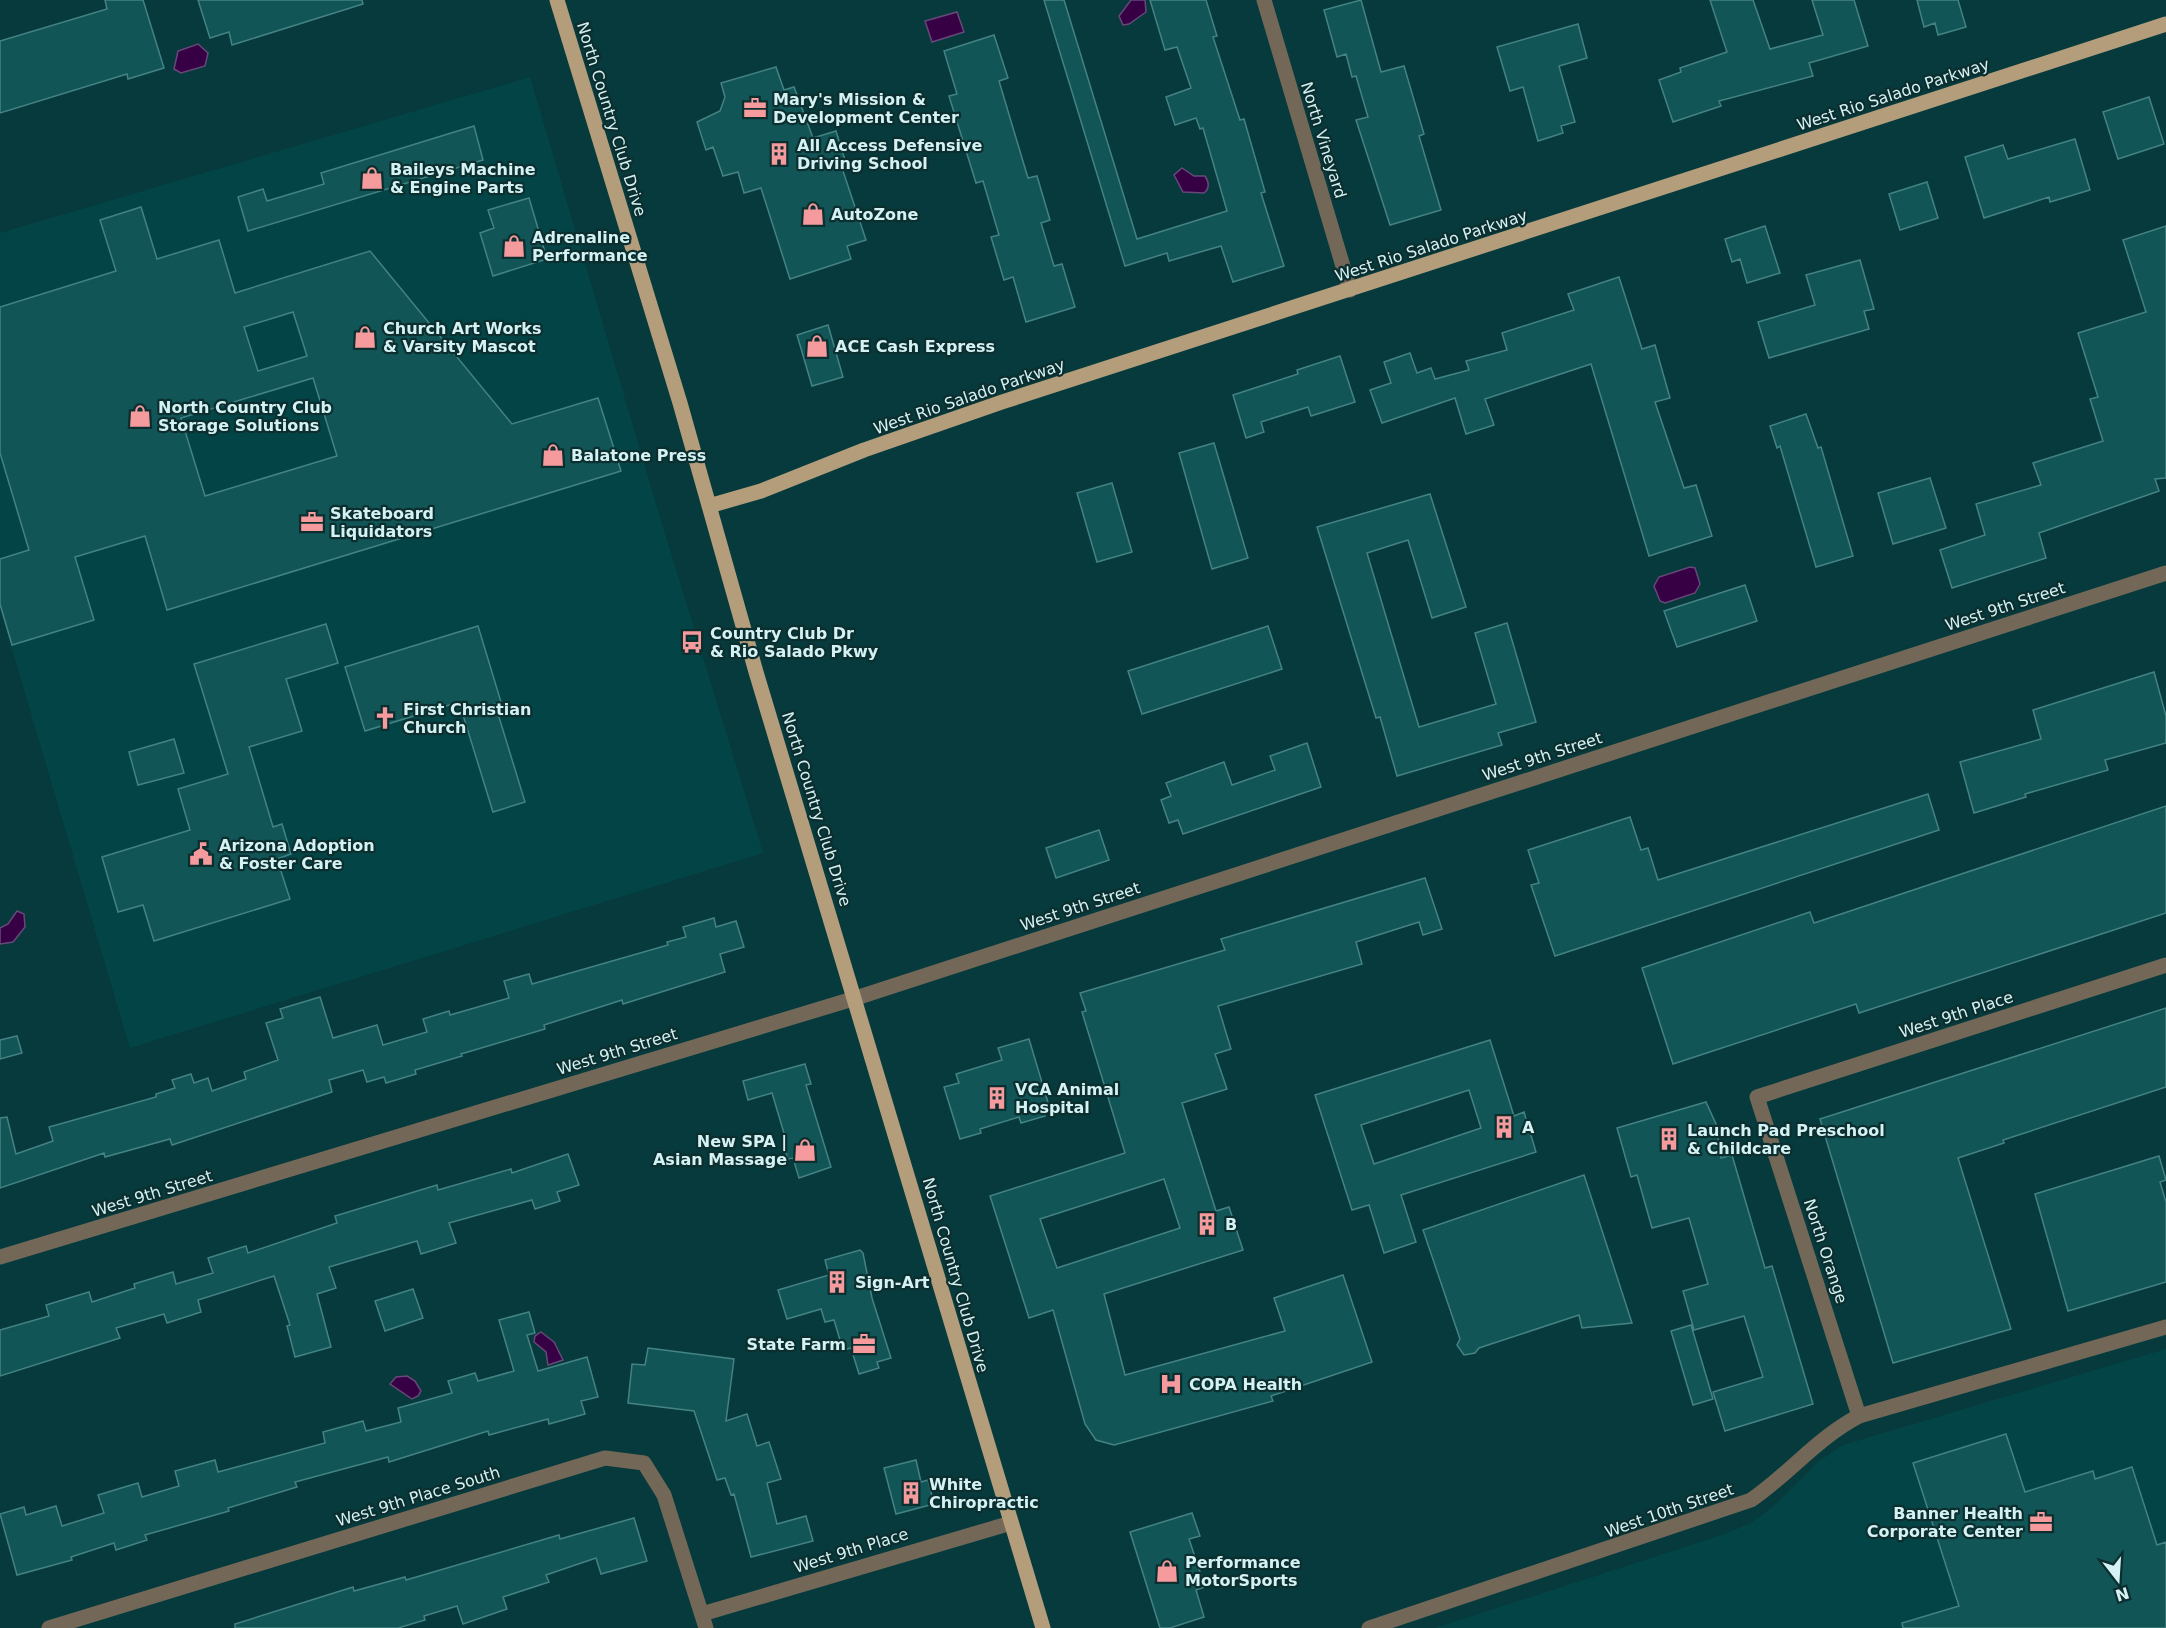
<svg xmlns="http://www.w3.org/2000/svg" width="2166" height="1628" viewBox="0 0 2166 1628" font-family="'DejaVu Sans',sans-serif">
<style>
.built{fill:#034547}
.water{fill:#370045;stroke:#664979;stroke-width:1.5}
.building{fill:#115557;stroke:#458284;stroke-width:1.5;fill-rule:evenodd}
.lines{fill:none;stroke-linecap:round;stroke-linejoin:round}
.minor{stroke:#736858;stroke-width:15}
.major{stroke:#b39d7b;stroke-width:15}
.labels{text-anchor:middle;stroke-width:4.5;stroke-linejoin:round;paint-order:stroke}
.street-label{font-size:16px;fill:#d4f2f3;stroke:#0d2e2f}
.poi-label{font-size:16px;font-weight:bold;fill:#d4f2f3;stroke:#0d2e2f;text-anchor:start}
</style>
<rect width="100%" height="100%" fill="#063a3c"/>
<!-- built -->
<path class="built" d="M 530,77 L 659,514 L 763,853 L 130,1048 L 0,609 L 0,233 Z
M 2166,1349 L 2166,1628 L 1435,1628 L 1725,1534 L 1751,1523 L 1774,1506 L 1819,1461 L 1843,1445 Z"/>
<!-- water -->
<path class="water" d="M 1131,0 L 1145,0 L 1146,12 L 1129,24 L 1123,25 L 1119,16 Z
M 957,12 L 964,32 L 932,42 L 925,21 Z
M 198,44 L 208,53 L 205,66 L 181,73 L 174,69 L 178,51 Z
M 1182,168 L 1194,176 L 1205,176 C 1209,182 1210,188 1204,193 L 1183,192 L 1174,175 Z
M 1690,567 L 1695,568 L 1700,584 L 1695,593 L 1665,603 L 1660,601 L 1654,586 L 1659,577 Z
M 17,911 L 24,914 L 25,927 L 13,942 L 0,944 L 0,928 L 8,924 Z
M 541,1332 L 554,1342 L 563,1360 L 548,1365 L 546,1352 L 534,1342 L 535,1336 Z
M 407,1376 L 415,1381 L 421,1391 L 418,1396 L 412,1399 L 390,1384 L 396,1377 Z"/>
<!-- building -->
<path class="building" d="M 105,0 L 143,0 L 164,68 L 128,79 L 127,74 L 0,113 L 0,41 L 107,9 Z
M 198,0 L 362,0 L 363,4 L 232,45 L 229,32 L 210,38 Z
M 1044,0 L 1064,0 L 1137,239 L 1227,211 L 1203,128 L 1200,129 L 1196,118 L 1175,125 L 1166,97 L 1191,88 L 1177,47 L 1165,50 L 1150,0 L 1206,0 L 1217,36 L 1213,37 L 1240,120 L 1244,119 L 1265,192 L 1261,193 L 1284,266 L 1233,282 L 1221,246 L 1169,261 L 1167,253 L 1125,266 Z
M 1361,0 L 1381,72 L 1404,66 L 1424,134 L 1419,136 L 1441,210 L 1390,225 L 1356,120 L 1368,117 L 1356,76 L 1352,77 L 1346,54 L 1337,57 L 1324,10 Z
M 1710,0 L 1753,0 L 1770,49 L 1823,35 L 1812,0 L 1854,0 L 1868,46 L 1809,63 L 1813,76 L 1719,101 L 1721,106 L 1673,122 L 1659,80 L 1681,72 L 1680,68 L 1727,52 Z
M 1917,0 L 1958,0 L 1966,27 L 1938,35 L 1935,23 L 1924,27 Z
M 1578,24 L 1587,58 L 1559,66 L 1575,122 L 1561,126 L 1563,133 L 1538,141 L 1523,87 L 1510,91 L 1497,47 Z
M 994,35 L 1008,78 L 999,81 L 1028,178 L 1037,176 L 1050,220 L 1041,223 L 1054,266 L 1062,264 L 1075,307 L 1026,322 L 1013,277 L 1004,280 L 991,237 L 999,235 L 983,181 L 976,183 L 949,96 L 957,94 L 944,51 Z
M 776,67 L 784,90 L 794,87 L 813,138 L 836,131 L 845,160 L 840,162 L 866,240 L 847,246 L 851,259 L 790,279 L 761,188 L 744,193 L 738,172 L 723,176 L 713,147 L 706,150 L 697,122 L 720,111 L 725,97 L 721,83 Z
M 2149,97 L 2164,144 L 2118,159 L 2103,112 Z
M 474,126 L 483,160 L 248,231 L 238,197 L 263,189 L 267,201 L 324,184 L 321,173 Z
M 2075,139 L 2090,190 L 2050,202 L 2049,197 L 1984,218 L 1965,157 L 2003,145 L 2008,159 Z
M 1927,182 L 1938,218 L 1900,230 L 1889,194 Z
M 529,198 L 547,259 L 493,276 L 480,233 L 494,228 L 488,210 Z
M 141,207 L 157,259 L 219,240 L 235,293 L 370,251 L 512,424 L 598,398 L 621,471 L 167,610 L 145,536 L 75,557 L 94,620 L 12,645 L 0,604 L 0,559 L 29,550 L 0,453 L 0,307 L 116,271 L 100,220 ZM 293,312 L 307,356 L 258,371 L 244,327 ZM 313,378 L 337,456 L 205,496 L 181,418 Z
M 1765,226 L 1780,273 L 1747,283 L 1740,259 L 1732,262 L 1725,239 Z
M 2166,226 L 2166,478 L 2155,479 L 2159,491 L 2039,533 L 2046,558 L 1952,588 L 1940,550 L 1985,535 L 1976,504 L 2041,485 L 2033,463 L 2103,441 L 2090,399 L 2098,397 L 2078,333 L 2146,312 L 2123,240 Z
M 1860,260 L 1874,309 L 1864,311 L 1869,329 L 1769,358 L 1758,322 L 1815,305 L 1806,275 Z
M 1619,277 L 1642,349 L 1655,345 L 1670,398 L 1655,402 L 1684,488 L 1696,485 L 1712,536 L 1649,556 L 1591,364 L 1485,399 L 1494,425 L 1466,434 L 1455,398 L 1382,423 L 1370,390 L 1391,383 L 1384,362 L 1410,353 L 1417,373 L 1431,368 L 1435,379 L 1469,370 L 1466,361 L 1507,350 L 1502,333 L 1574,310 L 1568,294 Z
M 828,325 L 843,377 L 812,386 L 797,335 Z
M 1340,356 L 1355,402 L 1311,416 L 1308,407 L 1261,422 L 1264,432 L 1246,438 L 1233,395 L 1298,374 L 1297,370 Z
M 1806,414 L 1818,448 L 1821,447 L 1853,556 L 1816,567 L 1780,446 L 1777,448 L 1770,426 Z
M 1214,443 L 1248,558 L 1212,569 L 1179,453 Z
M 1930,478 L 1946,528 L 1893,544 L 1878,493 Z
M 1112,483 L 1132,552 L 1097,562 L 1077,493 Z
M 1430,494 L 1466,607 L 1432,618 L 1408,540 L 1367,553 L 1419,727 L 1496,704 L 1475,633 L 1507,623 L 1536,722 L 1498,733 L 1502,745 L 1397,776 L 1380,717 L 1376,718 L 1317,527 Z
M 1745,585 L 1757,621 L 1677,647 L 1664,611 Z
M 326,624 L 338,663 L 286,679 L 302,731 L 249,747 L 273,827 L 282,824 L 291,854 L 277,859 L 290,899 L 154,941 L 143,905 L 118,912 L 102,857 L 190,830 L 178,789 L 228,774 L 194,664 Z
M 478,626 L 501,702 L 495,704 L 525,802 L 493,812 L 459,702 L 365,731 L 345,667 Z
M 1268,626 L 1282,669 L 1142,714 L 1128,671 Z
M 2154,672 L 2166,716 L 2166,743 L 2105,760 L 2108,770 L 2025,794 L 2026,797 L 1974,813 L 1960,762 L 2041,739 L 2033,710 Z
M 174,739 L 184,773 L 138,785 L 129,752 Z
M 1307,743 L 1321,787 L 1183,834 L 1178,820 L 1169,823 L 1161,800 L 1171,796 L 1166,783 L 1224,762 L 1232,785 L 1275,770 L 1270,756 Z
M 1928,794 L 1939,830 L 1555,956 L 1531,885 L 1539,883 L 1528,850 L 1630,817 L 1641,850 L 1648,848 L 1658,880 Z
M 2166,806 L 2166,913 L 1859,1013 L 1856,1004 L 1673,1064 L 1642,968 L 1810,912 L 1814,923 Z
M 1099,830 L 1109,860 L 1056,878 L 1046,848 Z
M 1425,878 L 1442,929 L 1423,935 L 1419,922 L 1356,942 L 1362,964 L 1218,1006 L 1231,1049 L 1215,1054 L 1227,1089 L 1182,1103 L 1216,1211 L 1229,1207 L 1243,1250 L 1104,1294 L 1125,1375 L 1285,1331 L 1274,1298 L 1343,1275 L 1372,1362 L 1271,1396 L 1273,1401 L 1114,1445 L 1096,1440 L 1085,1424 L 1053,1310 L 1029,1318 L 990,1196 L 1125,1153 L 1082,1012 L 1086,1011 L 1080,993 L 1225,950 L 1221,939 ZM 1164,1179 L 1180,1228 L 1057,1268 L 1040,1219 Z
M 714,918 L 716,927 L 736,921 L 744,947 L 720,954 L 725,972 L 623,1004 L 622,1000 L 544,1025 L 545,1029 L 461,1054 L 462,1056 L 415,1070 L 416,1074 L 386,1083 L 384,1077 L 367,1082 L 363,1070 L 329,1080 L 332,1092 L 172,1145 L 170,1139 L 105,1157 L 104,1153 L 0,1188 L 0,1118 L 7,1117 L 16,1154 L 53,1141 L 49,1127 L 156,1097 L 156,1094 L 175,1088 L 172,1080 L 191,1074 L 194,1083 L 208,1078 L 212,1091 L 246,1079 L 244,1072 L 278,1060 L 266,1023 L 283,1018 L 280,1009 L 320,997 L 333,1038 L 377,1025 L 383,1045 L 427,1032 L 423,1019 L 449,1011 L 450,1015 L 509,998 L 504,981 L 529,974 L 532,984 L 668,945 L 667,942 L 686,937 L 683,927 Z
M 2166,1008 L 2166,1087 L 2003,1140 L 2004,1143 L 1958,1158 L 2011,1329 L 1893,1363 L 1820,1119 Z
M 17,1036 L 22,1053 L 0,1059 L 0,1040 Z
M 1029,1039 L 1050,1109 L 1044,1111 L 1045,1116 L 1021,1123 L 1019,1117 L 980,1129 L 981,1133 L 960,1139 L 944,1087 L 959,1083 L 956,1074 L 1002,1060 L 998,1048 Z
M 1490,1040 L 1514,1116 L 1524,1112 L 1536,1152 L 1401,1195 L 1416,1242 L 1384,1253 L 1369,1205 L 1352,1210 L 1315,1095 ZM 1469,1090 L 1481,1128 L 1374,1164 L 1361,1125 Z
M 805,1064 L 811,1084 L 806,1085 L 831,1167 L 799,1178 L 793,1158 L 788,1159 L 782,1141 L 786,1140 L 772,1093 L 748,1100 L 743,1081 Z
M 1706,1102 L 1716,1124 L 1721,1158 L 1732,1155 L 1765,1268 L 1772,1266 L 1813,1404 L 1725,1431 L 1713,1392 L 1763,1377 L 1744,1316 L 1694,1330 L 1683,1291 L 1708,1284 L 1689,1218 L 1652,1228 L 1637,1175 L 1631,1177 L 1617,1128 Z
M 568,1154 L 579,1185 L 557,1192 L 560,1201 L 535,1209 L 532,1200 L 449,1223 L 456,1243 L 421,1254 L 417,1241 L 329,1267 L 336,1288 L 317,1294 L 331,1347 L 295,1357 L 287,1326 L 290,1325 L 274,1276 L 198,1300 L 201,1312 L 167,1323 L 164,1314 L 116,1328 L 120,1338 L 0,1376 L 0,1330 L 49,1316 L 46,1305 L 89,1292 L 92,1302 L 135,1288 L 134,1284 L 173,1272 L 176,1284 L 213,1273 L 208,1258 L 246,1246 L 248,1253 L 337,1223 L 335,1216 L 437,1185 L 438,1190 L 511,1169 L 512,1173 Z
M 2159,1156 L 2166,1180 L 2160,1182 L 2166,1202 L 2166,1282 L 2068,1311 L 2035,1194 Z
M 1584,1175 L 1632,1323 L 1582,1328 L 1579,1315 L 1479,1348 L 1475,1353 L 1464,1355 L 1457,1345 L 1460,1339 L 1423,1230 Z
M 860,1250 L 863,1253 L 872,1298 L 891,1358 L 877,1362 L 879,1368 L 859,1374 L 851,1348 L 843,1350 L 834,1320 L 825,1322 L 821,1309 L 787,1319 L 778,1290 L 829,1275 L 825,1260 Z
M 413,1289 L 423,1318 L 385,1331 L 375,1301 Z
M 529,1312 L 535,1333 L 527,1335 L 538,1371 L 587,1357 L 598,1397 L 581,1401 L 585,1414 L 549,1424 L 548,1419 L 489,1435 L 488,1431 L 389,1462 L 388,1457 L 295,1482 L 297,1487 L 228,1508 L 229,1511 L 145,1535 L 147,1540 L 116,1550 L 114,1543 L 71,1557 L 72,1560 L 17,1575 L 0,1514 L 24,1507 L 26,1515 L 56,1506 L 62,1526 L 104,1513 L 98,1495 L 138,1483 L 142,1497 L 179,1486 L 175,1471 L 215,1460 L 218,1472 L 325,1443 L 323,1432 L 363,1421 L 366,1431 L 401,1422 L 398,1408 L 452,1393 L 448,1381 L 475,1373 L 478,1381 L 514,1371 L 499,1320 Z
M 1691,1325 L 1713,1399 L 1693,1405 L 1671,1331 Z
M 648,1348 L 734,1359 L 726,1421 L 747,1414 L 757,1446 L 769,1442 L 781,1479 L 767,1483 L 777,1524 L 806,1516 L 813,1541 L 751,1557 L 734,1494 L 731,1495 L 725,1478 L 717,1480 L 694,1411 L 628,1403 L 632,1364 L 645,1365 Z
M 2006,1434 L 2025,1492 L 2093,1471 L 2095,1479 L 2132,1467 L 2157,1545 L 2166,1542 L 2166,1628 L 1903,1628 L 1902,1623 L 1959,1606 L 1913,1463 Z
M 916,1460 L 921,1482 L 928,1480 L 934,1504 L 896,1514 L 884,1468 Z
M 1192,1513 L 1200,1536 L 1189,1539 L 1205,1587 L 1196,1590 L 1204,1617 L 1170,1628 L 1160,1628 L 1130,1532 Z
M 634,1518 L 647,1561 L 601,1574 L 596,1558 L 546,1575 L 549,1582 L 503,1597 L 507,1609 L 463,1624 L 457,1606 L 424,1616 L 425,1620 L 398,1628 L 235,1628 L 235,1624 L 353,1587 L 354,1591 L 405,1577 L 406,1580 L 559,1535 L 560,1539 Z"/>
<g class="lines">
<!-- minor -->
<path class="minor" d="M 1264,0 L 1350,290
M 0,1257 L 856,998 L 2166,573
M 1859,1416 L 1757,1097 L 2166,965
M 702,1614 L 1011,1523
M 49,1628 L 605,1458 L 644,1463 L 664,1495 L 706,1628
M 1369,1628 L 1751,1500 C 1789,1474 1817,1438 1859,1416 L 2166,1327"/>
<!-- major -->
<path class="major" d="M 557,0 L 680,403 L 756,672 L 1043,1628
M 709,506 L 761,491 L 864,450 L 1002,402 L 2166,24"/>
</g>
<!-- icons -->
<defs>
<g id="office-bare" transform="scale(1.8)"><path d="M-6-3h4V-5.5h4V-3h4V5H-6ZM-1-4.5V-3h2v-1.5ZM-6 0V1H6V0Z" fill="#f59b9d" stroke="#0d2e2f" stroke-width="2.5" paint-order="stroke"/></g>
<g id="building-bare" transform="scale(1.8)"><path d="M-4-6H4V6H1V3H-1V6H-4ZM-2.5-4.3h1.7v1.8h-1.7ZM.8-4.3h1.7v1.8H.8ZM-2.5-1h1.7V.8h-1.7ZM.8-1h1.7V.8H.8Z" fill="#f59b9d" stroke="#0d2e2f" stroke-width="2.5" paint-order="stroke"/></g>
<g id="shop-bare" transform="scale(1.8)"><path d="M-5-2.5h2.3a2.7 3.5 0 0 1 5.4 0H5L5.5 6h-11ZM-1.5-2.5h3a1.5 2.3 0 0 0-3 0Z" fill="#f59b9d" stroke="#0d2e2f" stroke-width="2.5" paint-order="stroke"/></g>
<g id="bus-bare" transform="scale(1.8)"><path d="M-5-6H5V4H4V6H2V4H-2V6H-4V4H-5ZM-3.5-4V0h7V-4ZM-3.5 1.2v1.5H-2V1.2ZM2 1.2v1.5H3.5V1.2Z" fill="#f59b9d" stroke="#0d2e2f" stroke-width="2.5" paint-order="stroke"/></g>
<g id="church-bare" transform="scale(1.8)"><path d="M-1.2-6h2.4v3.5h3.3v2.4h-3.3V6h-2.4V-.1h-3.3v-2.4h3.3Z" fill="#f59b9d" stroke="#0d2e2f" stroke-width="2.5" paint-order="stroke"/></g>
<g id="civic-bare" transform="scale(1.8)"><path d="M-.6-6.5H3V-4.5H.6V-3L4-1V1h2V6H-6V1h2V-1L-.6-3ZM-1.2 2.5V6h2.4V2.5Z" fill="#f59b9d" stroke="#0d2e2f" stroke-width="2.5" paint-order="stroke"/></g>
<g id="hospital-bare" transform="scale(1.8)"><path d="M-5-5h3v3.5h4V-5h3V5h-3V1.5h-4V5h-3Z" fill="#f59b9d" stroke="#0d2e2f" stroke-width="2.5" paint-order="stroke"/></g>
</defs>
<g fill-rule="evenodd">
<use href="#office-bare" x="755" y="108"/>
<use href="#building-bare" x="779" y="154"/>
<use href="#shop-bare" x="372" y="178"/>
<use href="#shop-bare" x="813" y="214"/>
<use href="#shop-bare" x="514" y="246"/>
<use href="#shop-bare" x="365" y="337"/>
<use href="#shop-bare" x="817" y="346"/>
<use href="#shop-bare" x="140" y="416"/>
<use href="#shop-bare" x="553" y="455"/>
<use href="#office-bare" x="312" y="522"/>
<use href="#bus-bare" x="692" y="642"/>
<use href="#church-bare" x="385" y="718"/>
<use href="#civic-bare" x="201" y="854"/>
<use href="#building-bare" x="997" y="1098"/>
<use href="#building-bare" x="1504" y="1127"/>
<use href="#building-bare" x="1669" y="1139"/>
<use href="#shop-bare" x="805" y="1150"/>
<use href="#building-bare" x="1207" y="1224"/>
<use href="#building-bare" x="837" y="1282"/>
<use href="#office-bare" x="864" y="1344"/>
<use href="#hospital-bare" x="1171" y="1384"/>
<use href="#building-bare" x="911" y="1493"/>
<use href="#office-bare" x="2041" y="1522"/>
<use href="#shop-bare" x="1167" y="1571"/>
</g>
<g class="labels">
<!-- street labels -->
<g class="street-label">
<text transform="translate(1893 94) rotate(-18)" y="6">West Rio Salado Parkway</text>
<text transform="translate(612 119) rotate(73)" y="6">North Country Club Drive</text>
<text transform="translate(1324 140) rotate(73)" y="6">North Vineyard</text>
<text transform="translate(1431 245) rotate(-18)" y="6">West Rio Salado Parkway</text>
<text transform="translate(969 396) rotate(-19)" y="6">West Rio Salado Parkway</text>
<text transform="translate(2005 606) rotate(-18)" y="6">West 9th Street</text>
<text transform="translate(1542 756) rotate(-18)" y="6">West 9th Street</text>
<text transform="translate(817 809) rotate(73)" y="6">North Country Club Drive</text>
<text transform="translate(1080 906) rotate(-18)" y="6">West 9th Street</text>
<text transform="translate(1956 1014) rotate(-18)" y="6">West 9th Place</text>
<text transform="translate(617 1051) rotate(-17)" y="6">West 9th Street</text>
<text transform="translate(152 1193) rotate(-17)" y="6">West 9th Street</text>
<text transform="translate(1826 1251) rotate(72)" y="6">North Orange</text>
<text transform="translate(956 1275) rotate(74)" y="6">North Country Club Drive</text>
<text transform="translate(418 1496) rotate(-17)" y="6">West 9th Place South</text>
<text transform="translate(1669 1510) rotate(-19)" y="6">West 10th Street</text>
<text transform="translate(851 1550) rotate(-17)" y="6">West 9th Place</text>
</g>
<!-- poi labels -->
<g class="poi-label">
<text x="773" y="105">Mary's Mission &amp;<tspan x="773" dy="18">Development Center</tspan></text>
<text x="797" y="151">All Access Defensive<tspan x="797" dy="18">Driving School</tspan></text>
<text x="390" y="175">Baileys Machine<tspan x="390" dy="18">&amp; Engine Parts</tspan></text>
<text x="831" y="220">AutoZone</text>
<text x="532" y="243">Adrenaline<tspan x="532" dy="18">Performance</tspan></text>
<text x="383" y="334">Church Art Works<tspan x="383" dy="18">&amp; Varsity Mascot</tspan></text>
<text x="835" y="352">ACE Cash Express</text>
<text x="158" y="413">North Country Club<tspan x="158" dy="18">Storage Solutions</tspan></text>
<text x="571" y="461">Balatone Press</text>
<text x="330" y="519">Skateboard<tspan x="330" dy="18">Liquidators</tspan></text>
<text x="710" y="639">Country Club Dr<tspan x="710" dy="18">&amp; Rio Salado Pkwy</tspan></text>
<text x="403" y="715">First Christian<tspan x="403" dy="18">Church</tspan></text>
<text x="219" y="851">Arizona Adoption<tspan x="219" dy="18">&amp; Foster Care</tspan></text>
<text x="1015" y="1095">VCA Animal<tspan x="1015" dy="18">Hospital</tspan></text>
<text x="1522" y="1133">A</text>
<text x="1687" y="1136">Launch Pad Preschool<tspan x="1687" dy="18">&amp; Childcare</tspan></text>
<text x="787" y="1147" text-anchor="end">New SPA |<tspan x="787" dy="18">Asian Massage</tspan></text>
<text x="1225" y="1230">B</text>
<text x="855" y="1288">Sign-Art</text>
<text x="846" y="1350" text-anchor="end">State Farm</text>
<text x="1189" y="1390">COPA Health</text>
<text x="929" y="1490">White<tspan x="929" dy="18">Chiropractic</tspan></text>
<text x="2023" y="1519" text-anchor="end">Banner Health<tspan x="2023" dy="18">Corporate Center</tspan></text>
<text x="1185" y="1568">Performance<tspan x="1185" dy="18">MotorSports</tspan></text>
</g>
</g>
<!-- north arrow -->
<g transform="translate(2118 1580) rotate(163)" stroke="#0d2e2f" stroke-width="4.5" paint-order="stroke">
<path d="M0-4.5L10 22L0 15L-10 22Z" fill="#d4f2f3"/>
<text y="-9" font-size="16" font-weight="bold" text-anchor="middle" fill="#d4f2f3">N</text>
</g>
</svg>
